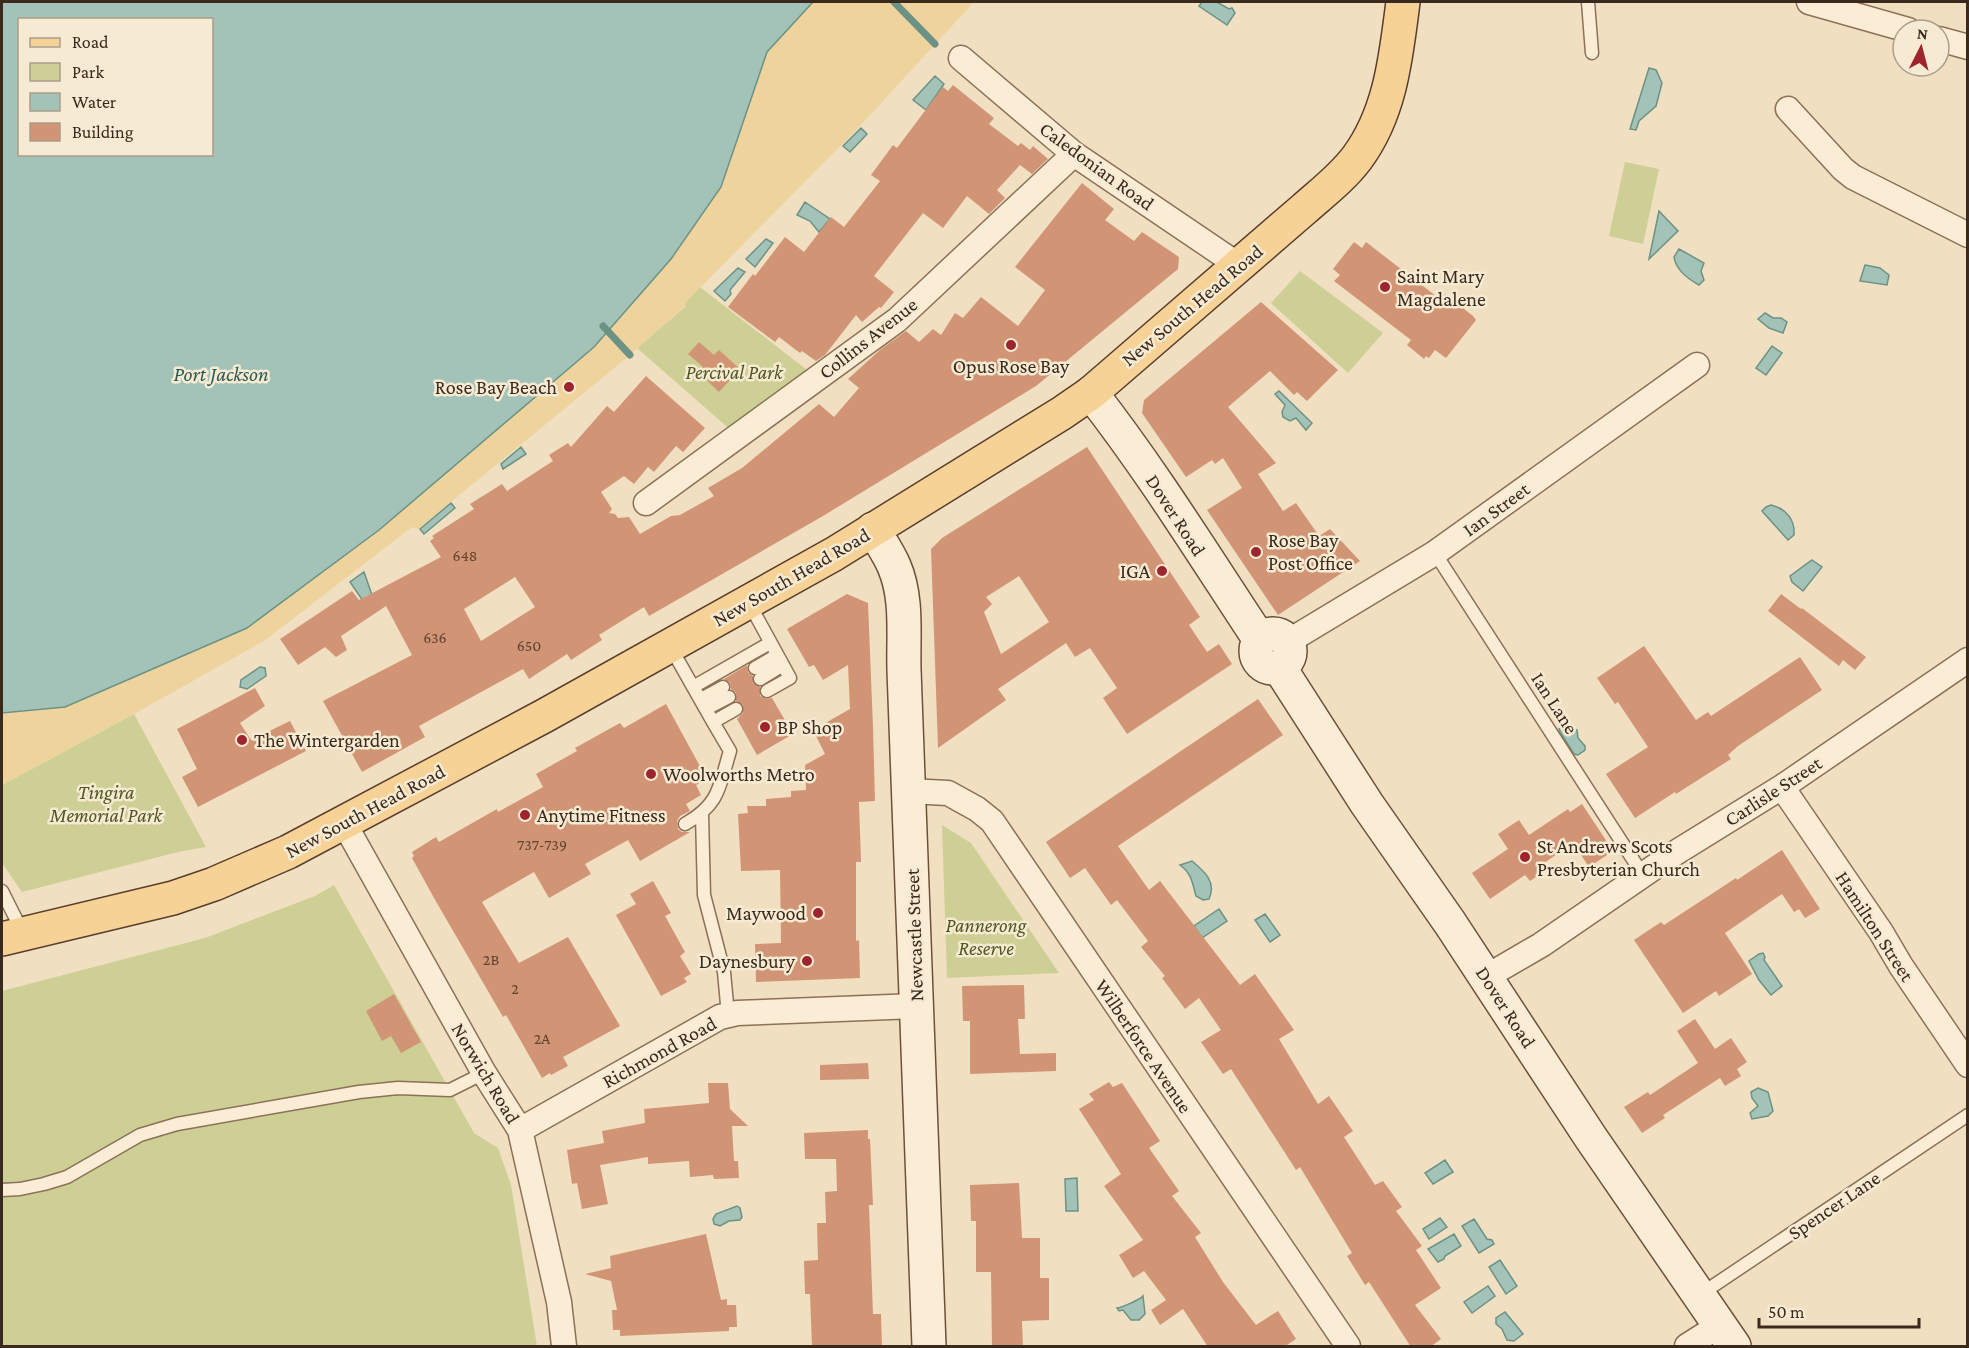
<svg xmlns="http://www.w3.org/2000/svg" width="1969" height="1348" viewBox="0 0 1969 1348" font-family="'Crimson Pro',serif">
<style>
.green{fill:#cdcf95}
.sand{fill:#eed39d}
.water{fill:#a4c3b8;stroke:#6b9285;stroke-width:1.5;fill-rule:evenodd}
.lines{fill:none;stroke-linecap:round;stroke-linejoin:round}
.stream{stroke:#6b9285;stroke-width:7}
.building{fill:#d19575;fill-rule:evenodd}
.lane-casing{stroke:#8c7058;stroke-width:15}
.street-casing{stroke:#8c7058;stroke-width:27}
.secondary-casing{stroke:#6d513b;stroke-width:36}
.primary-casing{stroke:#593e2c;stroke-width:36}
.lane{stroke:#fbedd5;stroke-width:12}
.street{stroke:#fbedd5;stroke-width:24}
.secondary{stroke:#fbedd5;stroke-width:33}
.primary{stroke:#f6d297;stroke-width:33}
.poi-dot{fill:#9e242d;stroke:#f7ead2;stroke-width:2}
.labels{text-anchor:middle;stroke-width:5;stroke-linejoin:round;paint-order:stroke}
.number-label{font-size:16px;fill:#604433}
.street-label{font-size:20px;fill:#3a291d;stroke:#f7ead2}
.poi-label{font-size:20px;fill:#3a291d;stroke:#f7ead2;text-anchor:start}
.park-label{font-size:20px;font-style:italic;fill:#4e5822;stroke:#f7ead2}
.water-label{font-size:21px;font-style:italic;fill:#2b5b55;stroke:#f7ead2}
</style>
<rect width="100%" height="100%" fill="#f1dfc2"/>
<!-- green -->
<path class="green" d="M 1625,162 L 1659,169 L 1643,244 L 1609,236 Z
M 1300,271 L 1383,333 L 1348,373 L 1271,303 Z
M 700,287 L 807,370 L 733,432 L 637,348 L 685,307 L 685,302 Z
M 134,714 L 206,847 L 178,852 L 22,892 L 2,863 L 2,785 Z
M 942,825 L 971,843 L 1059,973 L 947,978 Z
M 334,885 L 474,1133 L 498,1148 L 511,1185 L 537,1346 L 2,1346 L 2,991 L 205,938 L 315,896 Z"/>
<!-- sand -->
<path class="sand" d="M 813,2 L 974,2 L 860,126 L 686,302 L 685,306 L 630,355 L 418,529 L 412,527 L 264,641 L 134,714 L 2,785 L 2,713 L 65,707 L 594,347 L 671,259 L 721,187 L 767,52 Z"/>
<!-- water -->
<path class="water" d="M 2,2 L 813,2 L 767,52 L 721,187 L 671,259 L 594,347 L 379,530 L 247,628 L 65,707 L 2,713 ZM 20,20 L 212,20 L 212,154 L 20,154 Z
M 1202,2 L 1217,2 L 1229,9 L 1232,8 L 1235,13 L 1227,25 L 1199,6 Z
M 1649,68 L 1656,70 L 1662,83 L 1656,106 L 1639,121 L 1636,130 L 1630,129 Z
M 935,76 L 944,84 L 926,110 L 913,100 Z
M 861,128 L 867,134 L 850,152 L 843,146 Z
M 805,202 L 830,219 L 819,232 L 810,221 L 797,215 Z
M 1659,211 L 1678,231 L 1649,259 Z
M 766,239 L 773,243 L 755,267 L 746,259 Z
M 1679,249 L 1704,263 L 1701,271 L 1704,280 L 1699,285 C 1688,279 1676,270 1674,257 Z
M 1865,265 L 1880,268 L 1889,275 L 1887,285 L 1860,281 Z
M 738,268 L 745,272 L 730,290 L 731,294 L 725,301 L 714,291 Z
M 1765,313 L 1773,318 L 1781,318 L 1787,322 L 1783,333 L 1769,328 L 1758,319 Z
M 1772,346 L 1782,353 L 1766,375 L 1756,368 Z
M 1279,391 L 1312,423 L 1306,430 L 1296,418 L 1290,421 L 1283,417 L 1282,412 L 1285,405 L 1275,394 Z
M 521,447 L 526,454 L 503,469 L 501,464 Z
M 451,503 L 455,508 L 424,534 L 420,529 Z
M 1771,505 C 1787,509 1795,520 1794,535 L 1788,540 L 1762,511 L 1766,507 Z
M 1812,560 L 1822,567 L 1803,591 L 1792,582 L 1790,576 Z
M 364,572 L 372,595 L 363,601 L 350,582 Z
M 260,667 L 265,668 L 266,676 L 247,689 L 240,687 L 241,680 Z
M 1565,725 L 1577,730 L 1578,738 L 1585,746 L 1585,750 L 1578,755 L 1574,754 L 1560,732 L 1559,729 Z
M 1192,861 C 1204,871 1217,882 1209,899 L 1203,900 L 1196,896 C 1192,882 1192,874 1180,865 Z
M 1219,909 L 1227,921 L 1202,938 L 1194,926 Z
M 1265,914 L 1280,935 L 1270,942 L 1255,920 Z
M 1763,953 L 1765,957 L 1764,960 L 1782,986 L 1771,995 L 1759,980 L 1749,961 L 1759,954 Z
M 1758,1088 L 1768,1092 L 1773,1111 L 1768,1116 L 1752,1119 L 1750,1113 L 1758,1106 L 1752,1098 L 1751,1092 Z
M 1445,1160 L 1453,1172 L 1433,1184 L 1425,1173 Z
M 1077,1178 L 1078,1211 L 1066,1211 L 1065,1179 Z
M 737,1206 L 740,1208 L 742,1217 L 740,1220 L 729,1221 L 720,1226 L 714,1224 L 713,1219 L 716,1214 Z
M 1440,1218 L 1447,1227 L 1429,1239 L 1423,1229 Z
M 1474,1219 L 1487,1239 L 1492,1240 L 1494,1244 L 1479,1253 L 1462,1226 Z
M 1454,1234 L 1461,1246 L 1445,1256 L 1444,1259 L 1438,1262 L 1428,1249 Z
M 1500,1260 L 1517,1286 L 1506,1294 L 1489,1267 Z
M 1488,1286 L 1495,1296 L 1472,1313 L 1464,1302 Z
M 1143,1296 L 1145,1314 L 1139,1320 L 1131,1320 L 1123,1310 L 1119,1311 L 1117,1308 C 1121,1308 1141,1299 1143,1296 Z
M 1505,1312 L 1523,1334 L 1514,1341 L 1507,1340 L 1502,1329 L 1496,1324 L 1496,1318 Z"/>
<g class="lines">
<!-- stream -->
<path class="stream" d="M 894,2 L 935,44
M 603,326 L 630,355"/>
</g>
<!-- building -->
<path class="building" d="M 953,85 L 994,118 L 989,124 L 1018,146 L 1021,143 L 1030,150 L 1033,146 L 1048,159 L 1032,174 L 1020,165 L 997,190 L 1005,198 L 989,214 L 967,196 L 943,228 L 923,213 L 874,276 L 894,292 L 881,308 L 879,307 L 862,322 L 856,315 L 825,355 L 816,361 L 802,351 L 800,353 L 779,337 L 775,342 L 728,307 L 753,274 L 755,276 L 785,237 L 804,252 L 831,217 L 844,227 L 880,181 L 871,175 L 893,145 L 897,148 L 943,87 L 948,91 Z
M 1082,183 L 1114,209 L 1105,220 L 1134,241 L 1142,232 L 1179,257 L 1178,269 L 1036,386 L 1000,408 L 823,516 L 649,616 L 644,607 L 599,635 L 602,640 L 571,660 L 567,654 L 529,679 L 523,669 L 419,726 L 425,737 L 362,772 L 323,701 L 412,655 L 386,606 L 341,636 L 347,650 L 336,657 L 325,647 L 298,665 L 280,639 L 352,591 L 359,600 L 441,557 L 430,541 L 434,538 L 432,536 L 474,509 L 470,504 L 502,484 L 507,491 L 553,461 L 549,455 L 568,443 L 571,447 L 607,406 L 614,412 L 646,376 L 705,428 L 683,452 L 676,446 L 654,472 L 648,467 L 634,484 L 624,476 L 601,492 L 612,509 L 609,513 L 615,514 L 618,518 L 629,517 L 640,534 L 671,516 L 680,515 L 714,496 L 708,488 L 742,468 L 819,404 L 834,417 L 859,388 L 848,379 L 881,349 L 906,331 L 919,342 L 933,329 L 941,335 L 955,313 L 963,318 L 981,297 L 1018,326 L 1045,290 L 1015,267 ZM 515,577 L 535,607 L 481,641 L 464,609 Z
M 1354,242 L 1362,248 L 1366,242 L 1441,300 L 1445,294 L 1473,316 L 1476,320 L 1446,358 L 1435,350 L 1429,358 L 1426,356 L 1424,359 L 1407,345 L 1411,340 L 1334,281 L 1340,275 L 1333,269 Z
M 1261,302 L 1338,370 L 1307,401 L 1297,392 L 1294,395 L 1270,371 L 1228,407 L 1276,463 L 1258,474 L 1283,511 L 1296,503 L 1319,536 L 1330,529 L 1360,561 L 1278,615 L 1207,510 L 1242,488 L 1223,458 L 1215,464 L 1212,460 L 1186,477 L 1142,413 L 1144,400 Z
M 699,342 L 714,355 L 719,350 L 740,369 L 719,392 L 698,372 L 703,367 L 688,354 Z
M 1087,447 L 1200,617 L 1189,625 L 1207,652 L 1219,644 L 1232,664 L 1127,734 L 1103,698 L 1117,688 L 1090,648 L 1075,657 L 1066,643 L 998,689 L 1006,700 L 938,748 L 931,549 L 942,538 ZM 1019,576 L 1049,622 L 1001,654 L 984,612 L 992,604 L 986,597 Z
M 847,594 L 868,603 L 873,727 L 875,801 L 859,802 L 861,862 L 856,862 L 856,941 L 859,940 L 860,978 L 756,982 L 755,944 L 781,943 L 780,870 L 741,871 L 738,814 L 748,813 L 747,806 L 766,806 L 766,799 L 791,797 L 791,791 L 806,790 L 805,765 L 825,754 L 813,730 L 850,709 L 848,665 L 823,680 L 814,665 L 809,667 L 787,629 Z
M 1781,594 L 1801,609 L 1802,608 L 1866,657 L 1855,670 L 1843,660 L 1839,666 L 1768,611 Z
M 1644,646 L 1696,720 L 1708,712 L 1711,716 L 1800,657 L 1822,690 L 1738,746 L 1728,755 L 1731,759 L 1676,794 L 1675,792 L 1635,818 L 1606,774 L 1648,747 L 1618,702 L 1615,704 L 1597,678 Z
M 747,665 L 748,672 L 753,676 L 753,683 L 760,687 L 760,696 L 766,699 L 772,698 L 793,734 L 757,755 L 737,719 L 743,713 L 743,705 L 736,701 L 736,693 L 731,689 L 730,683 L 724,679 Z
M 255,688 L 265,706 L 240,723 L 251,740 L 290,721 L 306,751 L 198,807 L 182,777 L 197,769 L 177,729 Z
M 1258,699 L 1283,735 L 1118,846 L 1149,890 L 1160,881 L 1240,985 L 1255,974 L 1294,1030 L 1279,1039 L 1318,1104 L 1329,1096 L 1353,1131 L 1344,1137 L 1375,1185 L 1383,1181 L 1402,1207 L 1396,1211 L 1422,1246 L 1416,1250 L 1441,1288 L 1415,1305 L 1441,1339 L 1430,1347 L 1411,1347 L 1369,1282 L 1365,1285 L 1347,1256 L 1352,1253 L 1300,1167 L 1296,1170 L 1231,1069 L 1223,1074 L 1201,1042 L 1221,1030 L 1199,998 L 1185,1009 L 1162,978 L 1165,976 L 1141,947 L 1148,941 L 1117,900 L 1111,905 L 1085,868 L 1070,878 L 1046,842 Z
M 666,704 L 707,779 L 696,785 L 701,795 L 686,804 L 690,811 L 680,816 L 677,821 L 678,829 L 682,832 L 690,832 L 640,861 L 628,840 L 585,864 L 591,874 L 549,898 L 534,872 L 482,902 L 519,963 L 568,937 L 620,1026 L 563,1057 L 568,1066 L 551,1075 L 550,1073 L 542,1078 L 506,1015 L 503,1017 L 434,898 L 412,858 L 414,856 L 412,852 L 436,837 L 439,842 L 497,809 L 498,812 L 543,787 L 536,774 L 577,751 L 575,748 L 620,723 L 624,728 Z
M 1582,804 L 1613,851 L 1589,867 L 1573,843 L 1544,863 L 1548,869 L 1530,881 L 1525,875 L 1490,899 L 1472,873 L 1508,849 L 1498,834 L 1519,820 L 1529,835 L 1568,809 L 1570,812 Z
M 1782,850 L 1820,909 L 1805,918 L 1799,909 L 1794,912 L 1782,894 L 1725,933 L 1752,974 L 1719,996 L 1716,991 L 1683,1013 L 1634,940 L 1661,922 L 1664,925 L 1736,878 L 1737,880 Z
M 653,881 L 671,913 L 665,916 L 685,952 L 680,956 L 691,974 L 684,978 L 687,982 L 661,996 L 616,915 L 636,904 L 630,894 Z
M 1024,985 L 1025,1019 L 1018,1019 L 1020,1054 L 1056,1053 L 1056,1071 L 970,1074 L 970,1021 L 963,1021 L 962,986 Z
M 394,994 L 421,1042 L 401,1053 L 391,1036 L 382,1041 L 366,1011 Z
M 1695,1019 L 1715,1049 L 1731,1038 L 1747,1062 L 1737,1069 L 1741,1076 L 1725,1086 L 1720,1078 L 1663,1115 L 1665,1118 L 1642,1133 L 1624,1107 L 1648,1092 L 1650,1095 L 1698,1063 L 1677,1031 Z
M 868,1063 L 869,1079 L 820,1080 L 820,1065 Z
M 1109,1082 L 1113,1087 L 1122,1083 L 1160,1141 L 1149,1148 L 1179,1191 L 1172,1196 L 1201,1233 L 1195,1237 L 1223,1282 L 1256,1325 L 1278,1311 L 1296,1339 L 1284,1347 L 1208,1347 L 1183,1309 L 1160,1325 L 1151,1310 L 1166,1300 L 1144,1271 L 1133,1278 L 1119,1255 L 1143,1240 L 1104,1186 L 1121,1174 L 1079,1109 L 1094,1100 L 1089,1094 Z
M 708,1083 L 728,1083 L 730,1109 L 748,1126 L 732,1126 L 734,1161 L 738,1161 L 739,1178 L 714,1179 L 713,1175 L 690,1177 L 689,1161 L 648,1164 L 648,1157 L 600,1165 L 608,1204 L 582,1209 L 577,1183 L 572,1184 L 567,1150 L 604,1143 L 602,1131 L 645,1123 L 644,1109 L 709,1103 Z
M 868,1130 L 868,1139 L 870,1139 L 873,1205 L 869,1205 L 873,1314 L 881,1314 L 882,1347 L 812,1347 L 810,1294 L 805,1294 L 804,1261 L 818,1260 L 817,1223 L 826,1223 L 825,1192 L 837,1191 L 836,1159 L 805,1159 L 804,1133 Z
M 1019,1183 L 1022,1238 L 1040,1238 L 1040,1278 L 1049,1278 L 1049,1320 L 1022,1321 L 1023,1347 L 992,1347 L 991,1272 L 976,1272 L 976,1221 L 971,1221 L 970,1185 Z
M 706,1234 L 721,1300 L 727,1299 L 727,1305 L 736,1305 L 737,1327 L 729,1327 L 729,1331 L 620,1336 L 620,1330 L 613,1330 L 612,1310 L 617,1310 L 611,1281 L 585,1274 L 611,1268 L 610,1256 Z"/>
<g class="lines">
<!-- lane casing -->
<g class="lane-casing">
<path id="lane" d="M 1588,2 L 1592,53
M 1435,553 L 1643,875
M 749,603 L 790,678 L 767,691
M 671,648 L 713,722 L 736,709
M 755,668 L 777,655
M 760,679 L 783,665
M 693,687 L 770,643
M 701,699 L 723,687
M 706,709 L 729,697
M 702,814 L 704,895 L 724,972 L 728,1015
M 685,824 C 720,804 719,787 730,751 L 713,722
M 2,891 L 23,933
M 2,1190 L 20,1189 L 44,1184 L 67,1177 L 140,1135 L 177,1124 L 359,1092 L 398,1088 L 450,1090 L 484,1073
M 1701,1294 L 1968,1115"/>
</g>
<!-- street casing -->
<g class="street-casing">
<path id="street" d="M 1809,2 L 1908,30
M 1939,39 L 1968,47
M 961,58 L 1074,154 L 1238,265
M 1788,109 L 1843,169 L 1853,177 L 1968,235
M 646,503 L 897,320 L 1074,154
M 1287,641 L 1294,638 L 1435,553 L 1697,365
M 1782,787 L 1881,932 L 1901,966 L 1968,1065
M 908,791 L 948,793 L 977,809 L 992,821 L 1348,1346
M 344,823 L 484,1073 L 520,1130 L 559,1302 L 564,1346
M 1486,977 L 1541,945 L 1672,855 L 1782,787 L 1968,660
M 520,1130 L 720,1017 L 737,1013 L 916,1006
M 1687,1346 L 1720,1325"/>
</g>
<!-- secondary casing -->
<g class="secondary-casing">
<path id="secondary" d="M 1091,393 C 1152,471 1205,557 1260,640
M 873,529 C 880,541 889,554 894,566 C 908,598 903,636 904,670 L 929,1346
M1256 651a17 17 0 1 1 34 0a17 17 0 1 1-34 0Z
M 1279,667 L 1367,804 L 1450,923 L 1591,1138 L 1734,1346"/>
</g>
<!-- primary casing -->
<g class="primary-casing">
<path id="primary" d="M 2,939 L 173,898 L 214,884 L 288,852 L 544,716 L 834,554 L 1062,413 L 1091,393 L 1304,209 C 1322,193 1342,178 1357,158 C 1391,112 1396,56 1403,2"/>
</g>
<!-- lane -->
<use href="#lane" class="lane"/>
<!-- street -->
<use href="#street" class="street"/>
<!-- secondary -->
<use href="#secondary" class="secondary"/>
<!-- primary -->
<use href="#primary" class="primary"/>
</g>
<!-- markers -->
<g class="poi-dot">
<circle cx="1385" cy="287" r="6"/>
<circle cx="1011" cy="345" r="6"/>
<circle cx="569" cy="387" r="6"/>
<circle cx="1256" cy="552" r="6"/>
<circle cx="1162" cy="571" r="6"/>
<circle cx="765" cy="727" r="6"/>
<circle cx="242" cy="740" r="6"/>
<circle cx="651" cy="774" r="6"/>
<circle cx="525" cy="815" r="6"/>
<circle cx="1525" cy="857" r="6"/>
<circle cx="818" cy="913" r="6"/>
<circle cx="807" cy="961" r="6"/>
</g>
<g class="labels">
<!-- number labels -->
<g class="number-label">
<text x="465" y="561">648</text>
<text x="435" y="643">636</text>
<text x="529" y="651">650</text>
<text x="542" y="850">737-739</text>
<text x="491" y="965">2B</text>
<text x="515" y="994">2</text>
<text x="542" y="1044">2A</text>
</g>
<!-- street labels -->
<g class="street-label">
<text transform="translate(1097 166) rotate(36)" y="7">Caledonian Road</text>
<text transform="translate(1192 305) rotate(-40)" y="7">New South Head Road</text>
<text transform="translate(868 338) rotate(-38)" y="7">Collins Avenue</text>
<text transform="translate(1496 509) rotate(-36)" y="7">Ian Street</text>
<text transform="translate(1176 515) rotate(57)" y="7">Dover Road</text>
<text transform="translate(791 577) rotate(-30)" y="7">New South Head Road</text>
<text transform="translate(1555 703) rotate(57)" y="7">Ian Lane</text>
<text transform="translate(1773 791) rotate(-33)" y="7">Carlisle Street</text>
<text transform="translate(365 811) rotate(-28)" y="7">New South Head Road</text>
<text transform="translate(1875 926) rotate(57)" y="7">Hamilton Street</text>
<text transform="translate(914 935) rotate(-92)" y="7">Newcastle Street</text>
<text transform="translate(1506 1007) rotate(57)" y="7">Dover Road</text>
<text transform="translate(1144 1046) rotate(56)" y="7">Wilberforce Avenue</text>
<text transform="translate(659 1052) rotate(-29)" y="7">Richmond Road</text>
<text transform="translate(486 1073) rotate(59)" y="7">Norwich Road</text>
<text transform="translate(1834 1205) rotate(-34)" y="7">Spencer Lane</text>
</g>
<!-- poi labels -->
<g class="poi-label">
<text x="1397" y="283">Saint Mary<tspan x="1397" dy="23">Magdalene</tspan></text>
<text x="1011" y="373" text-anchor="middle">Opus Rose Bay</text>
<text x="557" y="394" text-anchor="end">Rose Bay Beach</text>
<text x="1268" y="547">Rose Bay<tspan x="1268" dy="23">Post Office</tspan></text>
<text x="1150" y="578" text-anchor="end">IGA</text>
<text x="777" y="734">BP Shop</text>
<text x="254" y="747">The Wintergarden</text>
<text x="663" y="781">Woolworths Metro</text>
<text x="537" y="822">Anytime Fitness</text>
<text x="1537" y="853">St Andrews Scots<tspan x="1537" dy="23">Presbyterian Church</tspan></text>
<text x="806" y="920" text-anchor="end">Maywood</text>
<text x="795" y="968" text-anchor="end">Daynesbury</text>
</g>
<!-- park labels -->
<g class="park-label">
<text x="734" y="379">Percival Park</text>
<text x="106" y="799">Tingira<tspan x="106" dy="23">Memorial Park</tspan></text>
<text x="986" y="932">Pannerong<tspan x="986" dy="23">Reserve</tspan></text>
</g>
<!-- water labels -->
<g class="water-label">
<text x="221" y="381">Port Jackson</text>
</g>
</g>
<!-- border -->
<rect width="1969" height="1348" fill="none" stroke="#3a291d" stroke-width="6"/>
<!-- legend -->
<rect x="18" y="18" width="195" height="138" fill="#f7ead2" stroke="#ab9d8a" stroke-width="1.5"/>
<rect x="30" y="38" width="30" height="9" fill="#f6d297" stroke="#ab9d8a" stroke-width="1.5"/>
<text x="72" y="48" font-size="18" fill="#3a291d">Road</text>
<rect x="30" y="63" width="30" height="18" fill="#cdcf95" stroke="#ab9d8a" stroke-width="1.5"/>
<text x="72" y="78" font-size="18" fill="#3a291d">Park</text>
<rect x="30" y="93" width="30" height="18" fill="#a4c3b8" stroke="#ab9d8a" stroke-width="1.5"/>
<text x="72" y="108" font-size="18" fill="#3a291d">Water</text>
<rect x="30" y="123" width="30" height="18" fill="#d19575" stroke="#ab9d8a" stroke-width="1.5"/>
<text x="72" y="138" font-size="18" fill="#3a291d">Building</text>
<!-- north arrow -->
<g transform="translate(1921 48) rotate(6)"><circle r="28" fill="#f7ead2" stroke="#ab9d8a" stroke-width="1.5"/>
<path d="M0-4.5L10 22L0 15L-10 22Z" fill="#9e242d"/>
<text y="-9" font-size="16" font-weight="bold" text-anchor="middle" fill="#3a291d">N</text>
</g>
<!-- scale -->
<path d="M1759 1318v9h160v-9" fill="none" stroke="#3a291d" stroke-width="3"/>
<text x="1768" y="1318" font-size="18" fill="#3a291d" stroke="#f7ead2" stroke-width="4.5" paint-order="stroke">50 m</text>
</svg>
